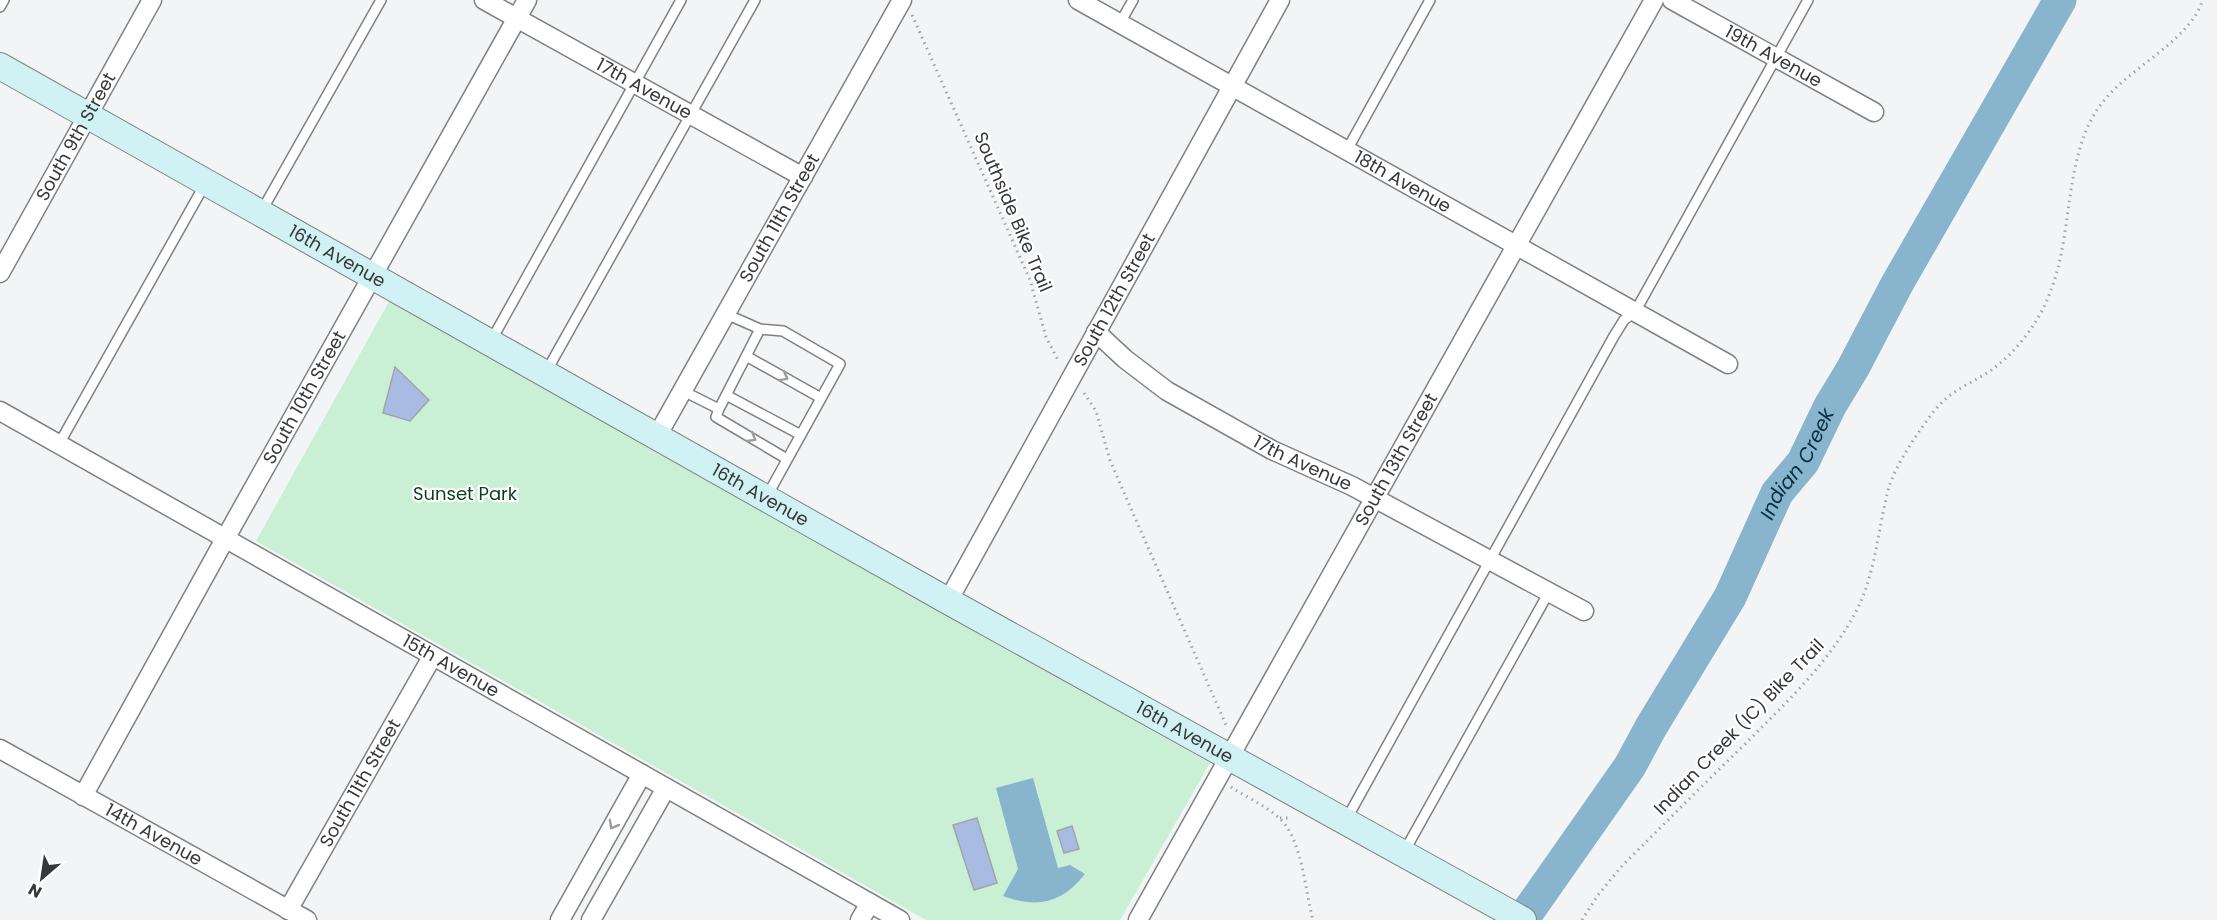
<svg xmlns="http://www.w3.org/2000/svg" width="2217" height="920" viewBox="0 0 2217 920" font-family="Poppins,sans-serif">
<style>
.green{fill:#c9efd4}
.water{fill:#88b4cd}
.lines{fill:none;stroke-linecap:round;stroke-linejoin:round}
.river{stroke:#88b4cd;stroke-width:33}
.building{fill:#a8bbe2;stroke:#a3a4a6;stroke-width:1.5}
.lane-casing{stroke:#808183;stroke-width:12}
.street-casing{stroke:#808183;stroke-width:21}
.secondary-casing{stroke:#808183;stroke-width:28}
.path{stroke:#a2a3a4;stroke-width:3;stroke-dasharray:1.5 4.5;stroke-linecap:butt}
.lane{stroke:#fff;stroke-width:9}
.street{stroke:#fff;stroke-width:18}
.secondary{stroke:#d0f2f5;stroke-width:26}
.oneway{stroke:#9b9c9c}
.labels{text-anchor:middle;stroke-width:4.5;stroke-linejoin:round;paint-order:stroke}
.street-label{font-size:18px;fill:#373839;stroke:#fff}
.park-label{font-size:18px;fill:#0b3d21;stroke:#fff}
.water-label{font-size:20px;font-style:italic;fill:#082f42;stroke:#fff}
</style>
<rect width="100%" height="100%" fill="#f3f4f6"/>
<!-- green -->
<path class="green" d="M 396,289 L 640,427 L 650,449 L 1210,763 L 1120,920 L 926,920 L 256,541 Z"/>
<!-- water -->
<path class="water" d="M 1033,778 L 1058,868 L 1070,865 L 1085,874 C 1062,903 1038,909 1003,896 L 1018,869 L 996,788 Z"/>
<g class="lines">
<!-- river -->
<path class="river" id="s1" d="M 1522,920 L 1630,766 L 1651,727 L 1730,597 L 1777,493 L 1803,462 L 1830,406 L 1853,368 L 1897,284 L 2060,0"/>
</g>
<!-- building -->
<path class="building" d="M 395,367 L 429,400 L 410,421 L 383,413 Z
M 977,818 L 997,883 L 974,890 L 953,825 Z
M 1072,826 L 1079,849 L 1064,853 L 1057,831 Z"/>
<g class="lines">
<!-- lane casing -->
<g class="lane-casing">
<path id="lane" d="M 0,7 L 4,0
M 1120,23 L 1133,0
M 1347,150 L 1430,0
M 261,212 L 381,0
M 726,314 L 760,329 L 783,331 L 840,364 L 767,496
M 491,341 L 681,0
M 746,356 L 821,398
M 546,372 L 755,0
M 683,391 L 719,409 L 760,329
M 726,395 L 801,435
M 719,409 L 716,417 L 787,459
M 59,444 L 205,184
M 1346,820 L 1614,336 L 1624,320 L 1635,312 L 1808,0
M 1404,852 L 1549,592"/>
</g>
<!-- street casing -->
<g class="street-casing">
<g id="street">
<path id="s2" d="M 484,0 L 803,177"/>
<path id="s3" d="M 1078,0 L 1728,364"/>
<path id="s4" d="M 1672,0 L 1874,112"/>
<path id="s5" d="M 0,273 L 152,0"/>
<path id="s6" d="M 1096,332 L 1125,359 L 1167,391 L 1272,450 L 1352,486 L 1584,611"/>
<path id="s7" d="M 0,411 L 900,920"/>
<path id="s8" d="M 657,436 L 902,0"/>
<path id="s9" d="M 948,601 L 1280,0"/>
<path id="s10" d="M 0,749 L 307,920"/>
<path id="s11" d="M 83,796 L 225,539 L 527,0"/>
<path id="s12" d="M 288,910 L 432,657"/>
<path d="M 560,920 L 642,774"/>
<path d="M 591,920 L 666,788"/>
<path d="M 860,920 L 870,903"/>
<path id="s13" d="M 1138,920 L 1654,0"/>
</g>
</g>
<!-- secondary casing -->
<g class="secondary-casing">
<g id="secondary">
<path id="s14" d="M 0,66 L 948,601 L 1523,920"/>
</g>
</g>
<!-- path -->
<path class="path" d="M 912,15 L 1030,280 L 1046,337 L 1059,362
M 1084,393 L 1096,411 L 1110,460 L 1122,488 L 1226,725
M 1231,787 C 1246,797 1264,805 1278,817 C 1302,836 1305,891 1313,920
M 1280,818 L 1292,818
M 1582,920 L 1598,895 L 1621,867 C 1663,825 1705,783 1748,741 C 1786,703 1826,665 1853,617 C 1876,577 1877,531 1889,487 C 1894,471 1905,453 1914,439 C 1924,425 1934,408 1948,397 C 1962,385 1980,379 1994,368 C 2017,351 2039,322 2049,295 C 2072,240 2064,176 2090,122 C 2112,77 2164,58 2193,19 C 2197,14 2200,6 2203,0"/>
<!-- lane -->
<use href="#lane" class="lane"/>
<!-- street -->
<use href="#street" class="street"/>
<!-- secondary -->
<use href="#secondary" class="secondary"/>
</g>
<!-- one-way arrows -->
<defs><path id="oneway-chevron" d="M-2-3.5L2.5 0L-2 3.5" fill="none" stroke-width="1.6" stroke-linecap="round" stroke-linejoin="round" transform="scale(1.5)"/></defs>
<g class="oneway">
<use href="#oneway-chevron" transform="translate(784 377) rotate(29)"/>
<use href="#oneway-chevron" transform="translate(752 438) rotate(31)"/>
<use href="#oneway-chevron" transform="translate(613 825) rotate(119)"/>
</g>
<g class="labels">
<!-- street labels -->
<g class="street-label">
<text dy="6" stroke="none"><textPath href="#s4" startOffset="116">19th Avenue</textPath></text>
<text dy="6" stroke="none"><textPath href="#s2" startOffset="183">17th Avenue</textPath></text>
<text dy="6" stroke="none"><textPath href="#s5" startOffset="156">South 9th Street</textPath></text>
<text dy="6" stroke="none"><textPath href="#s3" startOffset="372">18th Avenue</textPath></text>
<text transform="translate(1013 212) rotate(67)" y="6">Southside Bike Trail</text>
<text dy="6" stroke="none"><textPath href="#s8" startOffset="250">South 11th Street</textPath></text>
<text dy="6" stroke="none"><textPath href="#s14" startOffset="387">16th Avenue</textPath></text>
<text dy="6" stroke="none"><textPath href="#s9" startOffset="344">South 12th Street</textPath></text>
<text dy="6" stroke="none"><textPath href="#s11" startOffset="456">South 10th Street</textPath></text>
<text dy="6" stroke="none"><textPath href="#s13" startOffset="528">South 13th Street</textPath></text>
<text dy="6" stroke="none"><textPath href="#s6" startOffset="246">17th Avenue</textPath></text>
<text dy="6" stroke="none"><textPath href="#s14" startOffset="873">16th Avenue</textPath></text>
<text dy="6" stroke="none"><textPath href="#s7" startOffset="518">15th Avenue</textPath></text>
<text transform="translate(1739 727) rotate(-46)" y="6">Indian Creek (IC) Bike Trail</text>
<text dy="6" stroke="none"><textPath href="#s14" startOffset="1359">16th Avenue</textPath></text>
<text dy="6" stroke="none"><textPath href="#s12" startOffset="146">South 11th Street</textPath></text>
<text dy="6" stroke="none"><textPath href="#s10" startOffset="176">14th Avenue</textPath></text>
</g>
<!-- park labels -->
<g class="park-label">
<text x="465" y="500">Sunset Park</text>
</g>
<!-- water labels -->
<g class="water-label">
<text dy="7" stroke="none"><textPath href="#s1" startOffset="534">Indian Creek</textPath></text>
</g>
</g>
<!-- north arrow -->
<g transform="translate(42 878) rotate(209)" stroke="#ffffff" stroke-width="4.5" paint-order="stroke">
<path d="M0-4.5L10 22L0 15L-10 22Z" fill="#373839"/>
<text y="-9" font-size="16" font-weight="bold" text-anchor="middle" fill="#373839">N</text>
</g>
</svg>
